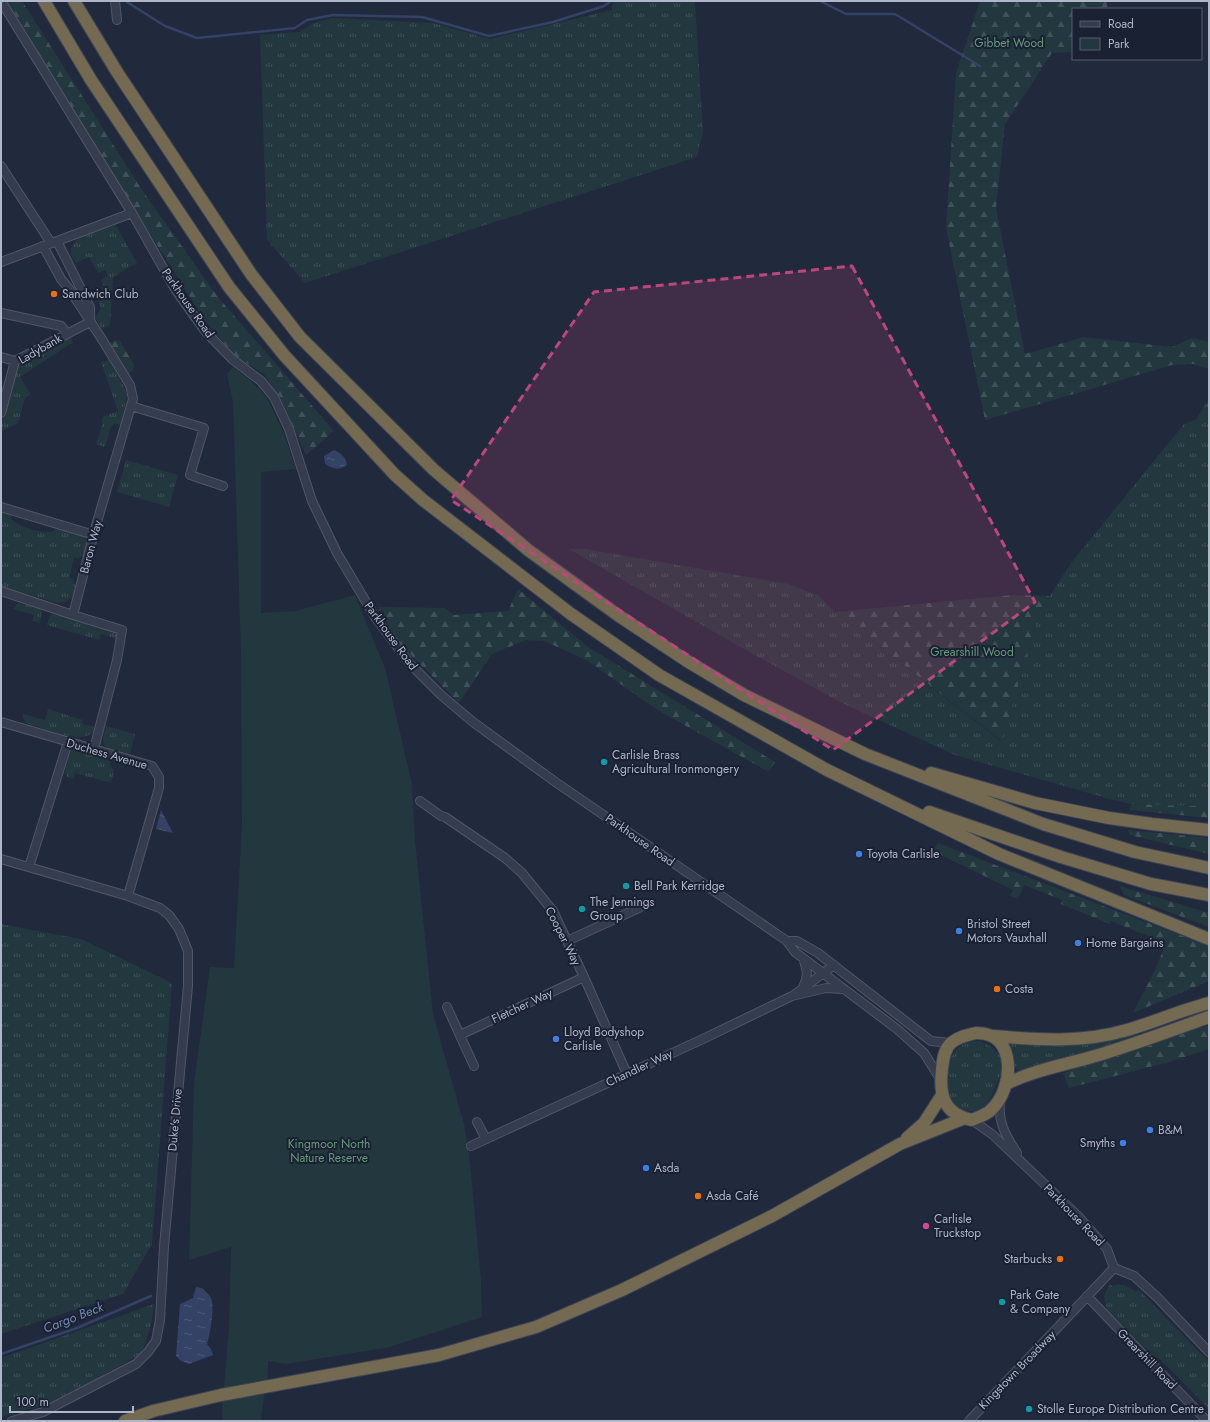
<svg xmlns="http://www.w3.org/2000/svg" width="1210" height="1422" viewBox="0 0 1210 1422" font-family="Jost,sans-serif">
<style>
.grass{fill:url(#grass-tufts)}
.forest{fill:url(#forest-firs)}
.park{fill:#23373e}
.water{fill:url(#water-ripples)}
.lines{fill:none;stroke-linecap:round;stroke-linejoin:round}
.stream{stroke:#334265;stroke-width:2.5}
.minor-casing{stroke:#505668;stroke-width:10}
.highway-casing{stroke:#3d4355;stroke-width:14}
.minor{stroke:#353c4d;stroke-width:8}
.highway{stroke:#746a51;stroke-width:12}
.marked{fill:#bd477c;fill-opacity:0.2;stroke:#bd477c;stroke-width:3;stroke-dasharray:8 5;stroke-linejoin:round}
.food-dot{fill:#e8710a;stroke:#1a2132;stroke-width:1.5}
.culture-dot{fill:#0f9aa8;stroke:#1a2132;stroke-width:1.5}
.shop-dot{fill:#3f7fe0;stroke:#1a2132;stroke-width:1.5}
.hotel-dot{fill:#d1479c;stroke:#1a2132;stroke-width:1.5}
.labels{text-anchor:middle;stroke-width:4;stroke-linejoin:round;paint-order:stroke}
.park-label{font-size:12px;fill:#659b79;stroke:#1a2132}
.poi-label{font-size:12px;fill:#b0b6c9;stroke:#1a2132;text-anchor:start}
.street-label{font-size:12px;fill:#b0b6c9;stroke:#1a2132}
.water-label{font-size:13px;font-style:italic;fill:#7588b2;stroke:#1a2132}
</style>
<defs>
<pattern id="grass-tufts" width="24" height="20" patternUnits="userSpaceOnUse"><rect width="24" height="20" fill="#23373e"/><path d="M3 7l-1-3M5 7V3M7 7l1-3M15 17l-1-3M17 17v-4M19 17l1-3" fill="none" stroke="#405259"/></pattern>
<pattern id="forest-firs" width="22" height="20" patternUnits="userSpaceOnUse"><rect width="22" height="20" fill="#23373e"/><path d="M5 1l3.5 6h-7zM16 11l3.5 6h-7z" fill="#405259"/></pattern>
<pattern id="water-ripples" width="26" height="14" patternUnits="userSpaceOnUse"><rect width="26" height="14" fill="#334265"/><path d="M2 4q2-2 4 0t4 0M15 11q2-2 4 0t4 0" fill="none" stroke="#4e5b7a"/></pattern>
</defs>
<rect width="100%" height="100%" fill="#21293d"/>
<!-- grass -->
<path class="grass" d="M 613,1 L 695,1 L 703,132 L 697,157 L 305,283 L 267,240 L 260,35 L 299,32 L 313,23 L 333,18 L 433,23 L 490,39 L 612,10 Z
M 115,224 L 137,263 L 113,277 L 110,325 L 102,329 L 95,318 L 101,308 L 98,302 L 109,296 L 101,280 L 108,276 L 105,270 L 98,273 L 89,257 L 76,263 L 71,255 L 71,248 L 78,238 Z
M 69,335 L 73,342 L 20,377 L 31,394 L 25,398 L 18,423 L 1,432 L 1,424 L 19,363 Z
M 109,360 L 125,389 L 127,395 L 121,425 L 114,423 L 111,427 L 105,447 L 96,444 L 102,425 L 102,417 L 118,411 L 101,362 Z
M 1209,398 L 1209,799 L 1195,806 L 1131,804 L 1113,800 L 955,755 L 844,704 L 744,649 L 569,549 L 585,549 L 788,584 L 818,595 L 835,612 L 1001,741 L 1039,612 L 1071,563 L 1184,424 L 1196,420 Z
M 126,460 L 178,475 L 169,507 L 117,492 Z
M 1,509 L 13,513 L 11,519 C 15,526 47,535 54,531 C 56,529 57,527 58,526 L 83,534 L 88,538 L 84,555 L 79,558 L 74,558 L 69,578 L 73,579 L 76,589 L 72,598 L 65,602 L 57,603 L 1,586 Z
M 18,603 L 41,609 L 42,611 L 40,623 L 32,621 L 34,615 L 13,609 Z
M 54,611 L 117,630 L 117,639 L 101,634 L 99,640 L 47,625 L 50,615 Z
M 48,709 L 83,720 L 82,724 L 97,727 C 87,749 44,728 26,723 L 23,718 L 23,714 L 45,720 Z
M 106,726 L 135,734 L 130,754 L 111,749 L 105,746 L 103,739 Z
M 81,749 L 112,756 L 110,764 L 114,771 L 111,783 L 75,773 L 74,779 L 67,777 L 65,772 L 70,752 L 73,750 Z
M 1,924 L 81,939 L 172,983 L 152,1244 L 123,1294 L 1,1334 Z
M 1209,1010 L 1209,1013 L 1107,1048 L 1068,1059 L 1037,1065 L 1020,1071 L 1016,1069 C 1015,1061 1009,1050 1011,1043 C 1044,1045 1076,1046 1109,1040 C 1143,1034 1176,1020 1209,1010 Z
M 980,1041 C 985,1044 992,1046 996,1051 C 999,1054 1002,1061 1002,1065 C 1002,1071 1000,1077 997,1083 C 992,1097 985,1114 967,1111 C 941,1105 942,1060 960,1046 C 965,1042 973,1042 980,1041 Z
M 1110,1284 L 1112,1286 C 1122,1283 1128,1286 1136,1292 L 1139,1290 L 1209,1362 L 1209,1409 L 1161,1360 L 1151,1354 L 1107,1309 L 1104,1296 L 1106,1291 Z
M 154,1304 L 151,1325 L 142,1353 L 98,1378 L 47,1404 L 1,1417 L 1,1358 Z"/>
<!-- forest -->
<path class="forest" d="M 7,1 L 22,1 L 142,190 L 218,297 L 334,431 L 306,455 L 280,397 L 264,374 L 235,356 L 204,319 L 122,190 Z
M 980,1 L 1106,1 L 1108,9 L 1073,9 L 1073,52 L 1052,53 L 1005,124 L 996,208 L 1025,354 L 1084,337 L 1172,347 L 1192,338 L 1209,342 L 1209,369 L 1193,364 L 1172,365 L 985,420 L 946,228 L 956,73 Z
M 115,340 L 120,341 L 134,365 L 133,370 L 129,374 L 125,373 L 110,347 L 110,343 Z
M 518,589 L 588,647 L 775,762 L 769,772 L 659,711 L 586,660 L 544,641 L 526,640 L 492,654 L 459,703 L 401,645 L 377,607 L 445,608 L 453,615 L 508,611 Z
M 1013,595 L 1049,596 L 1039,612 L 1002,741 L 835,612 Z
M 1209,799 L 1209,818 L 1130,810 L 1131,804 L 1195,806 Z
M 1128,830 L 1209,838 L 1209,854 L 1130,835 Z
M 938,843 L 1209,946 L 1209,981 L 1133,1013 L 1155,970 L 1166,943 L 1111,921 L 1110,924 L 1061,904 L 1062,900 L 1024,885 L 1018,899 L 1010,896 L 1013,890 L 933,851 Z
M 1120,886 L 1209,913 L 1209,927 L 1124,895 Z
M 1209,1025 L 1209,1049 L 1169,1062 L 1069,1088 L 1063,1073 Z"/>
<!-- park -->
<path class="park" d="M 233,367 L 250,380 L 266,396 L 283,431 L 296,469 L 261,472 L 261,613 L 295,611 L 355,595 L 385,668 L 412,784 L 415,840 L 433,1014 L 464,1124 L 469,1152 L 481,1280 L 482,1317 L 390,1347 L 286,1364 L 268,1361 C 269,1381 262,1400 261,1421 L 223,1421 L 222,1410 L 229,1328 L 231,1247 L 189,1260 L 194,1083 L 210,967 L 234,968 L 242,824 L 241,654 L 233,402 L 227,374 Z"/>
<!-- water -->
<path class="water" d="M 334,450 C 341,453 346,457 347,465 C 338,471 334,469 325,464 L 324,456 Z
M 161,810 L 173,833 L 156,829 Z
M 196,1287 L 202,1288 C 205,1291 209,1294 211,1298 C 215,1308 210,1334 207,1344 L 211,1349 L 213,1355 L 189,1364 L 181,1361 L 176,1356 L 180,1304 L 193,1298 Z"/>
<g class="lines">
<!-- stream -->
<path class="stream" d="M 820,1 L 846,14 L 895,14 L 980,66
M 127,2 L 165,26 L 197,38 L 295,28 L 307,20 L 333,15 L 422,17 L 489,36 L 553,22 L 604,6 L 611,1
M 1,1354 L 77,1328 L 151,1296"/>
<!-- minor casing -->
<g class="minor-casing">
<path id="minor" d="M 1,1 L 132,213 L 175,289 L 205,331 L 232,359 L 261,381 L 274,397 L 289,429 L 312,501 L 337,553 L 375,617 L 411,665 L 441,695 L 473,722 L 554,781 L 787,941 L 795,952 L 897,1029 L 924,1053 L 941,1080
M 115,1 L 117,20
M 1,166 L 51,243
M 57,241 L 90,307 L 90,321
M 43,246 L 61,279 L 70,290 L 103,341 L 130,385 L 133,399 L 95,529 L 73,615 L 122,630 L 117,660 L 94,749
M 1,262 L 132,213
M 1,313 L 61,326 L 67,333
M 1,357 L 15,361
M 131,406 L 204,428 L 190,475 L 223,486
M 1,413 L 15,361 L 90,322
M 1,507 L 94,535
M 1,591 L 73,615
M 1,722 L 152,766 L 159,777 L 159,788 L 128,896
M 420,801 L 441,816 L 445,817 L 505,858 L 522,873 L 553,911 L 584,977 L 627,1074
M 1,859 L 128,896 L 160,908 L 169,915 L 179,929 L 188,951 L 188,986 L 164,1246 L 160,1320 L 156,1341 L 148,1352 L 136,1364 L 43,1412 L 12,1421
M 29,867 L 68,742
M 567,941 L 641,907
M 787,941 L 797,941 L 818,953 L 931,1041 L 950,1043
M 803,987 C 809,977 807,969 803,958
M 794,995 L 834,965
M 447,1007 L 474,1066
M 460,1035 L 584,977
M 1000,1100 C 998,1122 1005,1135 1017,1153
M 972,1120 L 993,1135 L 1078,1216 L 1107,1249 L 1114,1268 L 1134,1276 L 1157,1297 L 1209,1352
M 477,1122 L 486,1139
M 471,1146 L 705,1038 L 792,996 L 826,988 L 843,989
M 1087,1296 L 1207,1421
M 969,1421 L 1114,1268"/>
</g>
<!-- highway casing -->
<g class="highway-casing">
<path id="highway" d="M 44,1 L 91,80 L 229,287 L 284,355 L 395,475 L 423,500 L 571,614 L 659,675 L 827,770 L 999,854 L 1209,939
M 74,1 L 117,72 L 251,274 L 300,337 L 434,470 L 528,550 L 619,616 L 687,661 L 744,695 L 865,754 L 1043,824 L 1135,852 L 1209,868
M 931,773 L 1035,803 L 1109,818 L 1152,824 L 1209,830
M 929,812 L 1061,857 L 1151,884 L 1209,895
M 976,1033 C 1018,1032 1014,1089 991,1110 C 986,1115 978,1117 972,1120 C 943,1114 939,1094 942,1069 C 943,1060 944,1049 951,1043 C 958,1037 967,1035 976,1033 Z
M 994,1036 C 1039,1040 1083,1043 1127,1030 C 1155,1022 1181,1010 1209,1003
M 1006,1084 C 1036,1069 1070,1064 1102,1054 C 1138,1043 1173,1030 1209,1017
M 907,1138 L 924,1123 L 942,1095
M 125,1421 L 153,1411 L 221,1395 L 439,1355 L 536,1327 L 622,1290 L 772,1216 L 900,1144 L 965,1118"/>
</g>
<!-- minor -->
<use href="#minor" class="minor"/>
<!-- highway -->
<use href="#highway" class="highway"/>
</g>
<!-- marked area -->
<path class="marked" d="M 852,266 L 1035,602 L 833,750 L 451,500 L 594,292 Z"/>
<!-- markers -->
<g class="food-dot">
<circle cx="54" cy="294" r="4"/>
<circle cx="997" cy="989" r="4"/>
<circle cx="698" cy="1196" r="4"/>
<circle cx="1060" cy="1259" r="4"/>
</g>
<g class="culture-dot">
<circle cx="604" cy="762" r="4"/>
<circle cx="626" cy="886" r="4"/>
<circle cx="582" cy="909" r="4"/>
<circle cx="1002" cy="1302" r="4"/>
<circle cx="1029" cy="1409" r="4"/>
</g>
<g class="shop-dot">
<circle cx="859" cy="854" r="4"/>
<circle cx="959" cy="931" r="4"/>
<circle cx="1078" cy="943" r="4"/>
<circle cx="556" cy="1039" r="4"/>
<circle cx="1150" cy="1130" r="4"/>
<circle cx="1123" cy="1143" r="4"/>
<circle cx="646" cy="1168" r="4"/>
</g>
<circle class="hotel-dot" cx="926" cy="1226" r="4"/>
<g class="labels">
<!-- park labels -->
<g class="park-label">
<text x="1009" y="47">Gibbet Wood</text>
<text x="972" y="656">Grearshill Wood</text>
<text x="329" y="1148">Kingmoor North<tspan x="329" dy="14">Nature Reserve</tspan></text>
</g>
<!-- poi labels -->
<g class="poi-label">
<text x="62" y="298">Sandwich Club</text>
<text x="612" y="759">Carlisle Brass<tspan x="612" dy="14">Agricultural Ironmongery</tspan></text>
<text x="867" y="858">Toyota Carlisle</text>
<text x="634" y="890">Bell Park Kerridge</text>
<text x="590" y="906">The Jennings<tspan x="590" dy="14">Group</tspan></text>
<text x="967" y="928">Bristol Street<tspan x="967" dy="14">Motors Vauxhall</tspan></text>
<text x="1086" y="947">Home Bargains</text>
<text x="1005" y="993">Costa</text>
<text x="564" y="1036">Lloyd Bodyshop<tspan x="564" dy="14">Carlisle</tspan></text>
<text x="1158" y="1134">B&amp;M</text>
<text x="1115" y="1147" text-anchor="end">Smyths</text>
<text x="654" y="1172">Asda</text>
<text x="706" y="1200">Asda Café</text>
<text x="934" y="1223">Carlisle<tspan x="934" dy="14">Truckstop</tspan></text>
<text x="1052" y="1263" text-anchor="end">Starbucks</text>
<text x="1010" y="1299">Park Gate<tspan x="1010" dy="14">&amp; Company</tspan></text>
<text x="1037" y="1413">Stolle Europe Distribution Centre</text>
</g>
<!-- street labels -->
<g class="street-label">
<text transform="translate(188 303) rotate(55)" y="4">Parkhouse Road</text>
<text transform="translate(40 349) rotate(-30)" y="4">Ladybank</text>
<text transform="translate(91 547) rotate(-75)" y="4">Baron Way</text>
<text transform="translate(391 636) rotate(54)" y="4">Parkhouse Road</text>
<text transform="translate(107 754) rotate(16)" y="4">Duchess Avenue</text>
<text transform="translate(640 840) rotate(35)" y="4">Parkhouse Road</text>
<text transform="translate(563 936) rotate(63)" y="4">Cooper Way</text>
<text transform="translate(522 1006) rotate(-25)" y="4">Fletcher Way</text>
<text transform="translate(639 1068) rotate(-25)" y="4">Chandler Way</text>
<text transform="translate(175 1120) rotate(-85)" y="4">Duke's Drive</text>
<text transform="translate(1074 1215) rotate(46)" y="4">Parkhouse Road</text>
<text transform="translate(1147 1359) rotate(46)" y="4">Grearshill Road</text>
<text transform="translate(1017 1370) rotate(-46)" y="4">Kingstown Broadway</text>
</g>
<!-- water labels -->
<g class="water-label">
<text transform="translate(73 1317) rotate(-21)" y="5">Cargo Beck</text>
</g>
</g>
<!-- border -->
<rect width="1210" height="1422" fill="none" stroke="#b0b6c9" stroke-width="4"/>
<!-- legend -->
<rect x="1072" y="8" width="130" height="52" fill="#1a2132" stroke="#565d6e"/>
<rect x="1080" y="21" width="20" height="6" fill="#353c4d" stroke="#565d6e"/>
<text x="1108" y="28" font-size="12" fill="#b0b6c9">Road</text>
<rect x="1080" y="38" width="20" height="12" fill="#23373e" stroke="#565d6e"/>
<text x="1108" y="48" font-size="12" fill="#b0b6c9">Park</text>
<!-- scale -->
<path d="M10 1406v6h123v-6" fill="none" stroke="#b0b6c9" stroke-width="2"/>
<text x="16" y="1406" font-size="12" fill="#b0b6c9" stroke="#1a2132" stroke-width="3" paint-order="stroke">100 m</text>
</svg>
